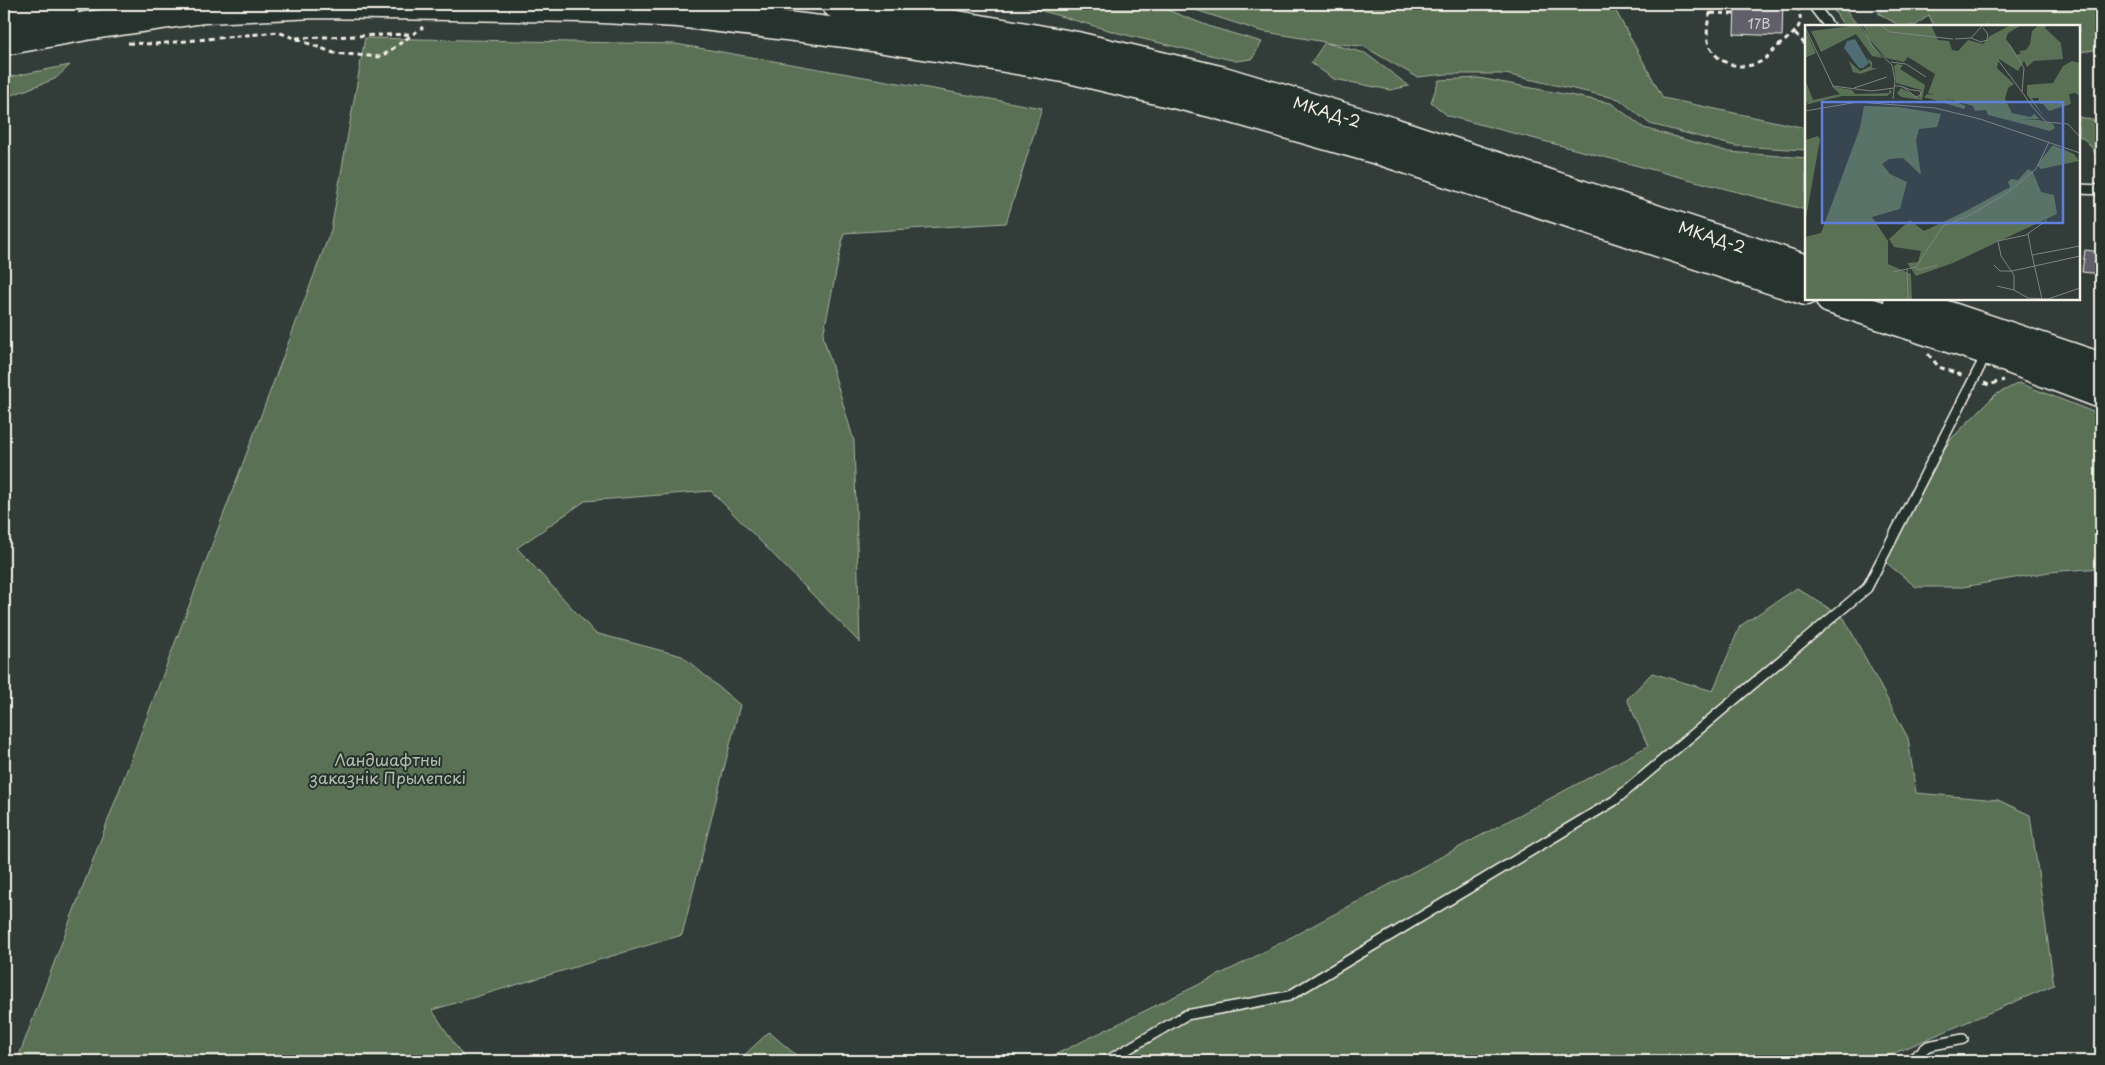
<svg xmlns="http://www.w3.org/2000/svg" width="2105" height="1065" viewBox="0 0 2105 1065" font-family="'Playpen Sans',sans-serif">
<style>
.green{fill:#5a7155;stroke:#a7b19e}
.building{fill:#615f6a;stroke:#f4f1e8}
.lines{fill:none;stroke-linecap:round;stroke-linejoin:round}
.service-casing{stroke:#f4f1e8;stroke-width:12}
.trunk-casing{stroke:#f4f1e8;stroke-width:31}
.path{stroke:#f4f1e8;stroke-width:3;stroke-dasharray:5 4;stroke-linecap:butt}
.service{stroke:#26332d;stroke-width:9}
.trunk{stroke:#26332d;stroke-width:28}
.labels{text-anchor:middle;stroke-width:4;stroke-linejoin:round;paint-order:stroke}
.number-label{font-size:14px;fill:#cfccc8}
.street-label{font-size:16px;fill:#f4f1e8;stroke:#26332d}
.park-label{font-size:16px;fill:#b6bead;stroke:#26332d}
.inset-road{fill:none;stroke:#80847f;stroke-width:1}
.view{fill:#5e7fdd;fill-opacity:0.15;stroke:#5e7fdd;stroke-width:2.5}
.inset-edge{fill:none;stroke:#f4f1e8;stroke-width:2.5}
</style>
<rect width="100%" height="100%" fill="#323c39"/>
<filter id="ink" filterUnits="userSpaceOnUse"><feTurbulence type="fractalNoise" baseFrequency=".02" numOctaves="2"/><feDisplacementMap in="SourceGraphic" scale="10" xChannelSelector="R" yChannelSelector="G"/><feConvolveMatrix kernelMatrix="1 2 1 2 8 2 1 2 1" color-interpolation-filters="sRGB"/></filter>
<g filter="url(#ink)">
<!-- green -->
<path class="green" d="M 1018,4 L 1152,4 L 1211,27 L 1262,42 L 1252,59 L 1236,61 L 1122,34 Z
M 1177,4 L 1612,4 L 1663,98 L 1806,128 L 1806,150 L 1735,146 L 1650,124 L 1619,99 L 1505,74 L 1447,74 L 1417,77 L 1363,46 L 1326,43 L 1365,53 L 1409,86 L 1390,90 L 1334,79 L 1311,63 L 1325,42 L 1260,31 Z
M 1830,4 L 1841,4 L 1858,26 L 1844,26 Z
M 1889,4 L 2101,4 L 2101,49 L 2079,52 L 2079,26 L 1934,26 L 1929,15 L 1915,26 L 1900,26 L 1878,13 Z
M 365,38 L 676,44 L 1042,108 L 1006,223 L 844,233 L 823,336 L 854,441 L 860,643 L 711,491 L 585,501 L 517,548 L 595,633 L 682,656 L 740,705 L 682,935 L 432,1010 L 466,1061 L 17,1061 L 331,230 Z
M 70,65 L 55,79 L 4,98 L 4,78 Z
M 1479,78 L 1611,103 L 1644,128 L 1729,152 L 1806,158 L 1806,210 L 1448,116 L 1431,102 L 1439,80 Z
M 2079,117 L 2101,122 L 2101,170 C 2095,156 2095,145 2079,136 Z
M 2019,383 L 2101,415 L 2101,568 L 2049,572 L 1963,587 L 1916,587 L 1878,556 L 1912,497 L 1951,439 L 1995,395 Z
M 1797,588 L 1844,618 L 1908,738 L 1916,793 L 1998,800 L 2030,815 L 2054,985 L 1876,1061 L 1042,1061 L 1243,963 L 1648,746 L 1627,699 L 1652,673 L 1713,691 L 1740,626 Z
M 769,1032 L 803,1061 L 738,1061 Z"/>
<!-- building -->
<path class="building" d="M 1735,4 L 1783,4 L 1782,36 L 1734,34 Z
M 2085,250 L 2101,252 L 2101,274 L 2082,272 Z"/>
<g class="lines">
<!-- service casing -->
<g class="service-casing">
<path id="service" d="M 1812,4 L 1829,26
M 2079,189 L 2101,190
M 1107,1061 L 1186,1015 L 1289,996 L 1614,801 L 1867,588 L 1987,353
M 1909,1061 L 1928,1046 L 1963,1039"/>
</g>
<!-- trunk casing -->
<g class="trunk-casing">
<path id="trunk" d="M 836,4 L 1077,46 L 1220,80 L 1390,131 L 1806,269
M 4,16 L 67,4
M 4,41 L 86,26 L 204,9 L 317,4 L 584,8 L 678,13 L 845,33 L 988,55 L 1069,69 L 1215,104 L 1381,151 L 1806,291
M 1830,299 L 1988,351 L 2101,394
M 1898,299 L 2101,367"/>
</g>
<!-- path -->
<path class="path" d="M 1715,4 C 1708,14 1706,28 1708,41 C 1713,63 1741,72 1760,62 C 1767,58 1772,52 1777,47 C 1792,34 1808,28 1796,4
M 1711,13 L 1735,14
M 1795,34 L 1806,45
M 296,38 L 412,34
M 128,43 L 155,44 L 278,32 L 334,53 L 381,57 L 423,27
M 1928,354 L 1939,367 L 1964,376
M 1984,383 L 1989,385 L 2004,380"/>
<!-- service -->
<use href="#service" class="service"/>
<!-- trunk -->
<use href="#trunk" class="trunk"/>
</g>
</g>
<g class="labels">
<!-- number labels -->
<g class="number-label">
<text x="1759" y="29">17В</text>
</g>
<!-- street labels -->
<g class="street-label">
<text transform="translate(1327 112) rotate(17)" y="6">МКАД-2</text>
<text transform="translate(1712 237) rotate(18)" y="6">МКАД-2</text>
</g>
<!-- park labels -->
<g class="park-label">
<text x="388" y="766">Ландшафтны<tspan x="388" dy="18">заказнік Прылепскі</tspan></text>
</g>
</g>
<!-- overview -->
<g transform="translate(1805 25)">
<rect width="275" height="275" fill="#323c39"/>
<path d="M 54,0 L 77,33 L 67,31 L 51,9 L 16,27 L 6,6 ZM 58,0 L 126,0 L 133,15 L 144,16 L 147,25 L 153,26 L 163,15 L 178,19 L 185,11 L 206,0 L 217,0 L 203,8 L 201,14 L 212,30 L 216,28 L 214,26 L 221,25 L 225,19 L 227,6 L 234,0 L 241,0 L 240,3 L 256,18 L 258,34 L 229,36 L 222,42 L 219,36 L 213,46 L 194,34 L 192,43 L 209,59 L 203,63 L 200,74 L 207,88 L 225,92 L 230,89 L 234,94 L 216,94 L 234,95 L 248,99 L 250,103 L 245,106 L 183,90 L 181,85 L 170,86 L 168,81 L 123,68 L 130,49 L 103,32 L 99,37 L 81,33 L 63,13 ZM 0,4 L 11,28 L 0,33 ZM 62,33 L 67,37 L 67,43 L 73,43 L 55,49 L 48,47 L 44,36 L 55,46 L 66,41 ZM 267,36 L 275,38 L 275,71 L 270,68 L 264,69 L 266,79 L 244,86 L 238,79 L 232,78 L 234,73 L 227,73 L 239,92 L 222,70 L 222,60 L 248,58 L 258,41 ZM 92,39 L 98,40 L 95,44 L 120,60 L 117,75 L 96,72 L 92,68 L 96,63 L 114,73 L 116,65 L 91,58 L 89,41 ZM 0,54 L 8,75 L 35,69 L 26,61 L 47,65 L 50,69 L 84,68 L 85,64 L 87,67 L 82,71 L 37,71 L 0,80 L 4,77 L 0,78 ZM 122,69 L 132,70 L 161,81 L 159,84 L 119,72 ZM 59,81 L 94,82 L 136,89 L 132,102 L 114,104 L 111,115 L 116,150 L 98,133 L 84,134 L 77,139 L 85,149 L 102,157 L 95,184 L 67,192 L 83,216 L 83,239 L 106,249 L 107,275 L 0,275 L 0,212 L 16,208 L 55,103 ZM 13,111 L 15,115 L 0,198 L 0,115 ZM 248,120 L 269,129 L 274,136 L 236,144 L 232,140 ZM 223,144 L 228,147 L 236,167 L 249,170 L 252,189 L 148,238 L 111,251 L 102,238 L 113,237 L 116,226 L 89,222 L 84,214 L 105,195 L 119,206 L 159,187 L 205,162 L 203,157 L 206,154 L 213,155 Z" fill="#5a7155"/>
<path d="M 50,14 L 64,38 L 58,43 L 54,43 L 39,23 L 42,16 Z" fill="#4e6d75"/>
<path class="inset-road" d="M 56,0 L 67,21 L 87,40 L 90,55 L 88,74M 75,0 L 85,7 L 148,14M 0,2 L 28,61 L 66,66 L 89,63M 166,13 L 176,17 L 182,15 L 183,9 L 178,3M 150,14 L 166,13 L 178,0M 204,19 L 219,43 L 217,67 L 226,80 L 241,97 L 263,99 L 275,112M 193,35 L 217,67M 86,37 L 101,39 L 121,52M 90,61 L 95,61 L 98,62 L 106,65 L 108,65 L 115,66 L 116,70 L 111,72 L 98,62M 49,63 L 82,52M 0,86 L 53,77 L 130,83 L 175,94 L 275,128M 242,195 L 221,210 L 193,216 L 196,231 L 209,250 L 209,265 L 223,273 L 243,274 L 275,263M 223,209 L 227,230M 189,240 L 195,246 L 207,246 L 275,231M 111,242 L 113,245 L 133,240M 102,244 L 103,275M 88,247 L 111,242 L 138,201 L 165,190 L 202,168 L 231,144 L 244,117M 192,261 L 209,265M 237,274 L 227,230 L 275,221"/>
<path class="view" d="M 17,77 L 258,77 L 258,198 L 17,198 Z"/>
<rect width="275" height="275" class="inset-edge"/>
</g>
<!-- margin -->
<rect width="2105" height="1065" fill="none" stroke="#26332d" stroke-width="20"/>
<rect x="10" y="10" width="2085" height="1045" fill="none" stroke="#f4f1e8" stroke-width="2" filter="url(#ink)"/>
</svg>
